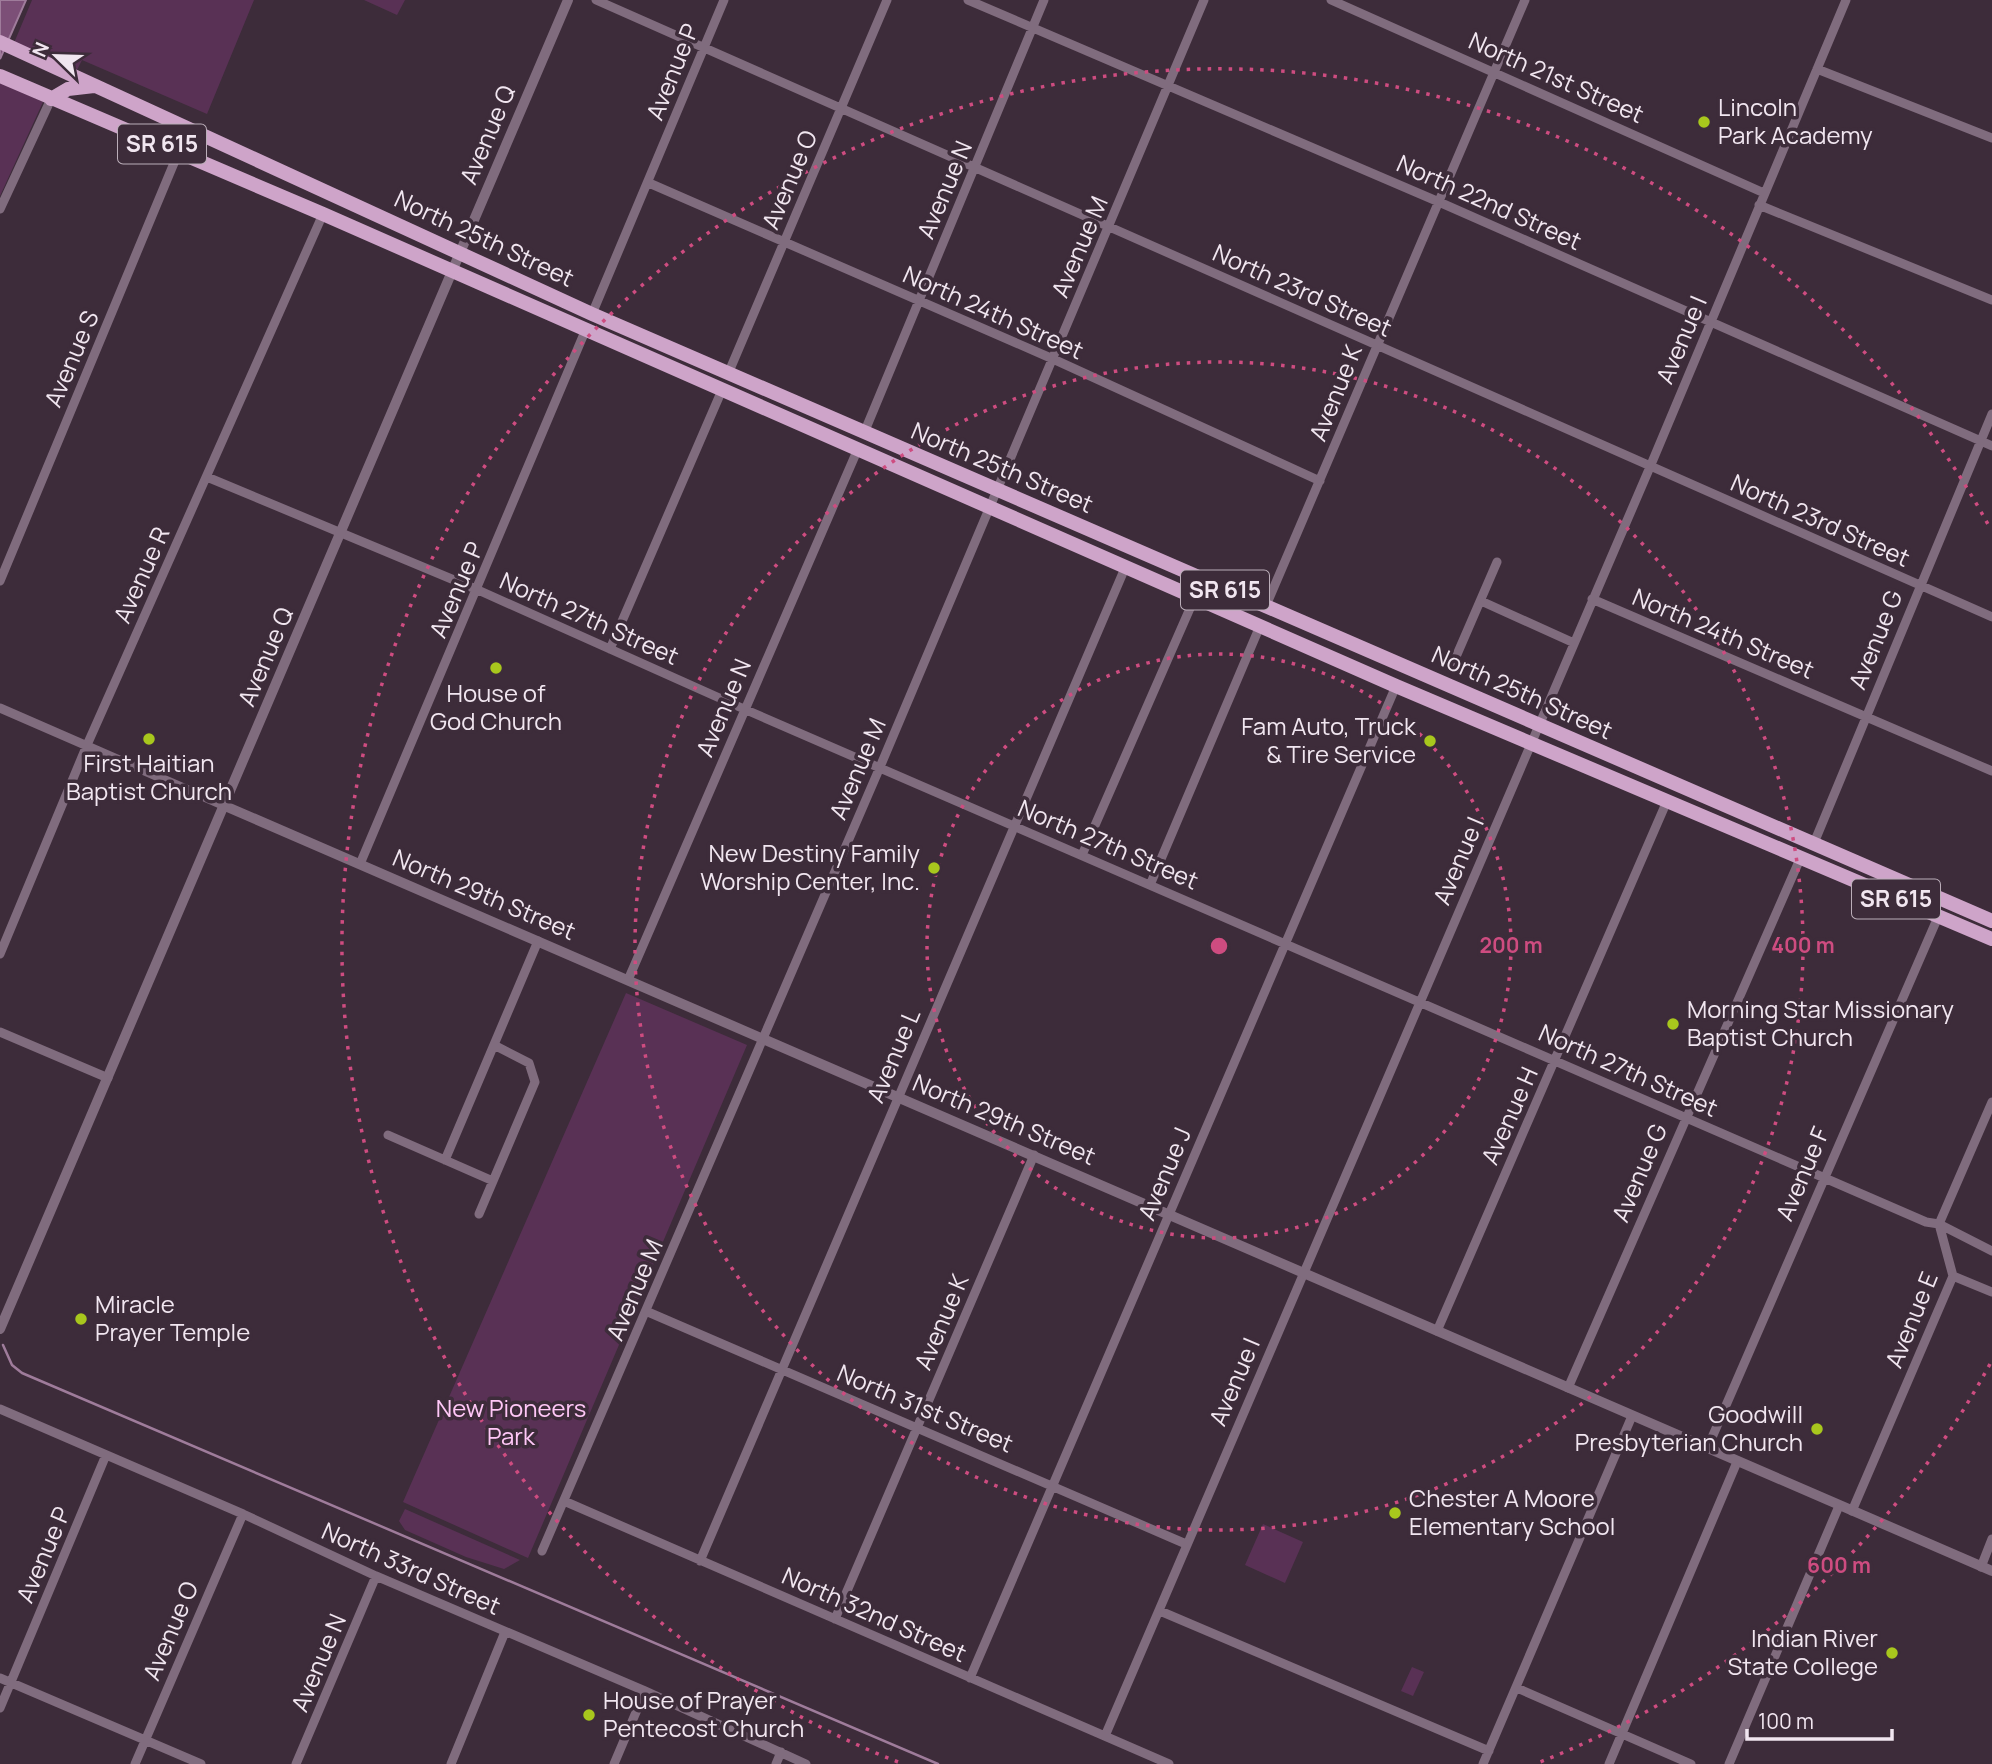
<svg xmlns="http://www.w3.org/2000/svg" width="1992" height="1764" viewBox="0 0 1992 1764" font-family="Manrope,sans-serif">
<style>
.green{fill:#593155}
.water{fill:#7c4f77;stroke:#9f7c9b;stroke-width:2}
.lines{fill:none;stroke-linecap:round;stroke-linejoin:round}
.stream{stroke:#9f7c9b;stroke-width:2.5}
.minor{stroke:#806c7e;stroke-width:9}
.tertiary{stroke:#806c7e;stroke-width:10}
.primary{stroke:#cea4c9;stroke-width:14}
.ring{fill:none;stroke:#ce4c80;stroke-width:3.5;stroke-dasharray:3.5 7}
.poi-dot{fill:#a8c71d;stroke:#3d2c3a;stroke-width:2.5}
.labels{text-anchor:middle;stroke-width:7;stroke-linejoin:round;paint-order:stroke}
.shield{fill:#3d2c3a;stroke:#bbaeb9;stroke-width:2}
.shield-label{font-size:23px;font-weight:bold;fill:#f1e6f0}
.street-label{font-size:24px;fill:#f1e6f0;stroke:#3d2c3a}
.poi-label{font-size:24px;fill:#f1e6f0;stroke:#3d2c3a;text-anchor:start}
.park-label{font-size:24px;fill:#ffc7f7;stroke:#3d2c3a}
.centre{fill:#ce4c80;stroke:#3d2c3a;stroke-width:3.5}
.ring-label{font-size:21px;text-anchor:middle;font-weight:bold;fill:#ce4c80;stroke:#3d2c3a;stroke-width:7;stroke-linejoin:round;paint-order:stroke}
</style>
<rect width="100%" height="100%" fill="#3d2c3a"/>
<!-- green -->
<path class="green" d="M 32,0 L 254,0 L 207,114 L 82,60 L 76,72 L 14,43 Z
M 364,0 L 405,0 L 397,15 Z
M 0,82 L 43,102 L 0,196 Z
M 626,993 L 747,1045 L 528,1558 L 403,1502 Z
M 405,1509 L 520,1560 L 504,1569 L 466,1557 L 405,1530 L 399,1521 Z
M 1263,1524 L 1303,1542 L 1285,1583 L 1245,1565 Z
M 1412,1667 L 1424,1672 L 1413,1696 L 1401,1691 Z"/>
<!-- water -->
<path class="water" d="M 0,0 L 26,0 L 0,59 Z"/>
<g class="lines">
<!-- stream -->
<path class="stream" d="M 3,1345 L 12,1365 L 22,1373 L 938,1764"/>
<!-- minor -->
<path class="minor" d="M 596,0 L 1992,617
M 968,0 L 1439,202 L 1992,446
M 1331,0 L 1764,193
M 1817,69 L 1992,138
M 649,183 L 1053,359 L 1320,481
M 1759,205 L 1992,300
M 0,209 L 51,99
M 592,314 L 724,0
M 728,374 L 887,0
M 864,433 L 1044,0
M 207,477 L 478,590 L 744,709 L 1926,1222 L 1939,1224 L 1992,1251
M 0,581 L 179,151
M 1592,599 L 1992,771
M 1481,601 L 1574,643
M 1265,608 L 1525,0
M 610,649 L 722,390
M 1452,666 L 1497,562
M 0,708 L 225,806
M 1814,843 L 1992,414
M 1082,855 L 1195,597
M 360,864 L 586,329
M 1150,885 L 1260,626
M 0,954 L 87,745 L 323,214
M 628,980 L 857,451
M 0,1032 L 108,1078
M 388,1135 L 493,1181
M 445,1160 L 538,941
M 479,1214 L 535,1082 L 529,1063 L 494,1045
M 1953,1276 L 1992,1292
M 648,1312 L 1186,1544
M 1437,1331 L 1667,801
M 1568,1388 L 1800,859
M 0,1409 L 243,1514 L 376,1576 L 645,1691 L 806,1764
M 1707,1449 L 1938,917
M 564,1501 L 1169,1764
M 1852,1511 L 1953,1276 L 1939,1224 L 1992,1102
M 542,1551 L 880,767 L 1204,0
M 700,1561 L 1125,568
M 1981,1567 L 1992,1539
M 1160,1611 L 1489,1751
M 835,1619 L 1034,1155
M 0,1678 L 201,1764
M 970,1678 L 1396,686
M 1517,1688 L 1691,1764
M 0,1708 L 106,1455
M 1105,1736 L 1650,467 L 1846,0
M 135,1764 L 243,1514
M 296,1764 L 376,1576
M 451,1764 L 505,1632
M 614,1764 L 645,1691
M 776,1764 L 781,1752
M 1483,1764 L 1632,1416
M 1609,1764 L 1737,1462
M 1729,1764 L 1839,1506"/>
<!-- tertiary -->
<path class="tertiary" d="M 225,806 L 1992,1571
M 0,1329 L 568,0"/>
<!-- primary -->
<path class="primary" d="M 0,42 L 592,314 L 1992,921
M 0,76 L 323,214 L 1396,686 L 1992,939
M 51,99 L 68,89 L 94,86"/>
</g>
<!-- distance rings -->
<g class="ring">
<circle cx="1219" cy="946" r="292"/>
<circle cx="1219" cy="946" r="584"/>
<path d="M1990 1364A877 877 0 0 1 1540 1762M898 1762A877 877 0 1 1 1990 528"/>
</g>
<!-- markers -->
<g class="poi-dot">
<circle cx="1704" cy="122" r="7"/>
<circle cx="496" cy="668" r="7"/>
<circle cx="149" cy="739" r="7"/>
<circle cx="1430" cy="741" r="7"/>
<circle cx="934" cy="868" r="7"/>
<circle cx="1673" cy="1024" r="7"/>
<circle cx="81" cy="1319" r="7"/>
<circle cx="1817" cy="1429" r="7"/>
<circle cx="1395" cy="1513" r="7"/>
<circle cx="1892" cy="1653" r="7"/>
<circle cx="589" cy="1715" r="7"/>
</g>
<g class="labels">
<!-- shield labels -->
<g class="shield">
<rect x="118" y="124.5" width="88" height="39" rx="5"/>
<rect x="1181" y="570.5" width="88" height="39" rx="5"/>
<rect x="1852" y="879.5" width="88" height="39" rx="5"/>
</g>
<g class="shield-label">
<text x="162" y="152">SR 615</text>
<text x="1225" y="598">SR 615</text>
<text x="1896" y="907">SR 615</text>
</g>
<!-- street labels -->
<g class="street-label">
<text transform="translate(673 72) rotate(-68)" y="8">Avenue P</text>
<text transform="translate(1556 78) rotate(24)" y="8">North 21st Street</text>
<text transform="translate(488 135) rotate(-67)" y="8">Avenue Q</text>
<text transform="translate(790 180) rotate(-67)" y="8">Avenue O</text>
<text transform="translate(945 190) rotate(-67)" y="8">Avenue N</text>
<text transform="translate(1489 203) rotate(24)" y="8">North 22nd Street</text>
<text transform="translate(484 239) rotate(25)" y="8">North 25th Street</text>
<text transform="translate(1080 247) rotate(-67)" y="8">Avenue M</text>
<text transform="translate(1302 291) rotate(24)" y="8">North 23rd Street</text>
<text transform="translate(993 313) rotate(24)" y="8">North 24th Street</text>
<text transform="translate(1682 340) rotate(-67)" y="8">Avenue I</text>
<text transform="translate(72 359) rotate(-67)" y="8">Avenue S</text>
<text transform="translate(1336 393) rotate(-68)" y="8">Avenue K</text>
<text transform="translate(1002 468) rotate(23)" y="8">North 25th Street</text>
<text transform="translate(1820 521) rotate(24)" y="8">North 23rd Street</text>
<text transform="translate(142 575) rotate(-66)" y="8">Avenue R</text>
<text transform="translate(457 590) rotate(-67)" y="8">Avenue P</text>
<text transform="translate(589 619) rotate(24)" y="8">North 27th Street</text>
<text transform="translate(1723 634) rotate(23)" y="8">North 24th Street</text>
<text transform="translate(1876 640) rotate(-68)" y="8">Avenue G</text>
<text transform="translate(266 657) rotate(-67)" y="8">Avenue Q</text>
<text transform="translate(1522 693) rotate(24)" y="8">North 25th Street</text>
<text transform="translate(724 708) rotate(-67)" y="8">Avenue N</text>
<text transform="translate(858 769) rotate(-67)" y="8">Avenue M</text>
<text transform="translate(1108 845) rotate(23)" y="8">North 27th Street</text>
<text transform="translate(1459 861) rotate(-67)" y="8">Avenue I</text>
<text transform="translate(484 895) rotate(23)" y="8">North 29th Street</text>
<text transform="translate(894 1056) rotate(-67)" y="8">Avenue L</text>
<text transform="translate(1628 1071) rotate(24)" y="8">North 27th Street</text>
<text transform="translate(1510 1116) rotate(-66)" y="8">Avenue H</text>
<text transform="translate(1004 1120) rotate(23)" y="8">North 29th Street</text>
<text transform="translate(1640 1173) rotate(-67)" y="8">Avenue G</text>
<text transform="translate(1165 1174) rotate(-67)" y="8">Avenue J</text>
<text transform="translate(1803 1174) rotate(-67)" y="8">Avenue F</text>
<text transform="translate(635 1290) rotate(-67)" y="8">Avenue M</text>
<text transform="translate(1912 1320) rotate(-68)" y="8">Avenue E</text>
<text transform="translate(942 1322) rotate(-67)" y="8">Avenue K</text>
<text transform="translate(1235 1382) rotate(-67)" y="8">Avenue I</text>
<text transform="translate(925 1409) rotate(23)" y="8">North 31st Street</text>
<text transform="translate(44 1555) rotate(-67)" y="8">Avenue P</text>
<text transform="translate(411 1569) rotate(24)" y="8">North 33rd Street</text>
<text transform="translate(874 1615) rotate(24)" y="8">North 32nd Street</text>
<text transform="translate(171 1631) rotate(-67)" y="8">Avenue O</text>
<text transform="translate(319 1663) rotate(-67)" y="8">Avenue N</text>
</g>
<!-- poi labels -->
<g class="poi-label">
<text x="1718" y="116">Lincoln<tspan x="1718" dy="28">Park Academy</tspan></text>
<text x="496" y="702" text-anchor="middle">House of<tspan x="496" dy="28">God Church</tspan></text>
<text x="1416" y="735" text-anchor="end">Fam Auto, Truck<tspan x="1416" dy="28">&amp; Tire Service</tspan></text>
<text x="149" y="772" text-anchor="middle">First Haitian<tspan x="149" dy="28">Baptist Church</tspan></text>
<text x="920" y="862" text-anchor="end">New Destiny Family<tspan x="920" dy="28">Worship Center, Inc.</tspan></text>
<text x="1687" y="1018">Morning Star Missionary<tspan x="1687" dy="28">Baptist Church</tspan></text>
<text x="95" y="1313">Miracle<tspan x="95" dy="28">Prayer Temple</tspan></text>
<text x="1803" y="1423" text-anchor="end">Goodwill<tspan x="1803" dy="28">Presbyterian Church</tspan></text>
<text x="1409" y="1507">Chester A Moore<tspan x="1409" dy="28">Elementary School</tspan></text>
<text x="1878" y="1647" text-anchor="end">Indian River<tspan x="1878" dy="28">State College</tspan></text>
<text x="603" y="1709">House of Prayer<tspan x="603" dy="28">Pentecost Church</tspan></text>
</g>
<!-- park labels -->
<g class="park-label">
<text x="511" y="1417">New Pioneers<tspan x="511" dy="28">Park</tspan></text>
</g>
</g>
<circle cx="1219" cy="946" r="10" class="centre"/>
<g class="ring-label">
<text x="1511" y="953">200 m</text>
<text x="1803" y="953">400 m</text>
<text x="1839" y="1573">600 m</text>
</g>
<!-- north arrow -->
<g transform="translate(56 56) rotate(293)" stroke="#3d2c3a" stroke-width="5" paint-order="stroke">
<path d="M0-5L12 26L0 18L-12 26Z" fill="#f1e6f0"/>
<text y="-10" font-size="19" font-weight="bold" text-anchor="middle" fill="#f1e6f0">N</text>
</g>
<!-- scale -->
<path d="M1747 1729v10h145v-10" fill="none" stroke="#f1e6f0" stroke-width="3.5"/>
<text x="1758" y="1729" font-size="21" fill="#f1e6f0" stroke="#3d2c3a" stroke-width="5" paint-order="stroke">100 m</text>
</svg>
